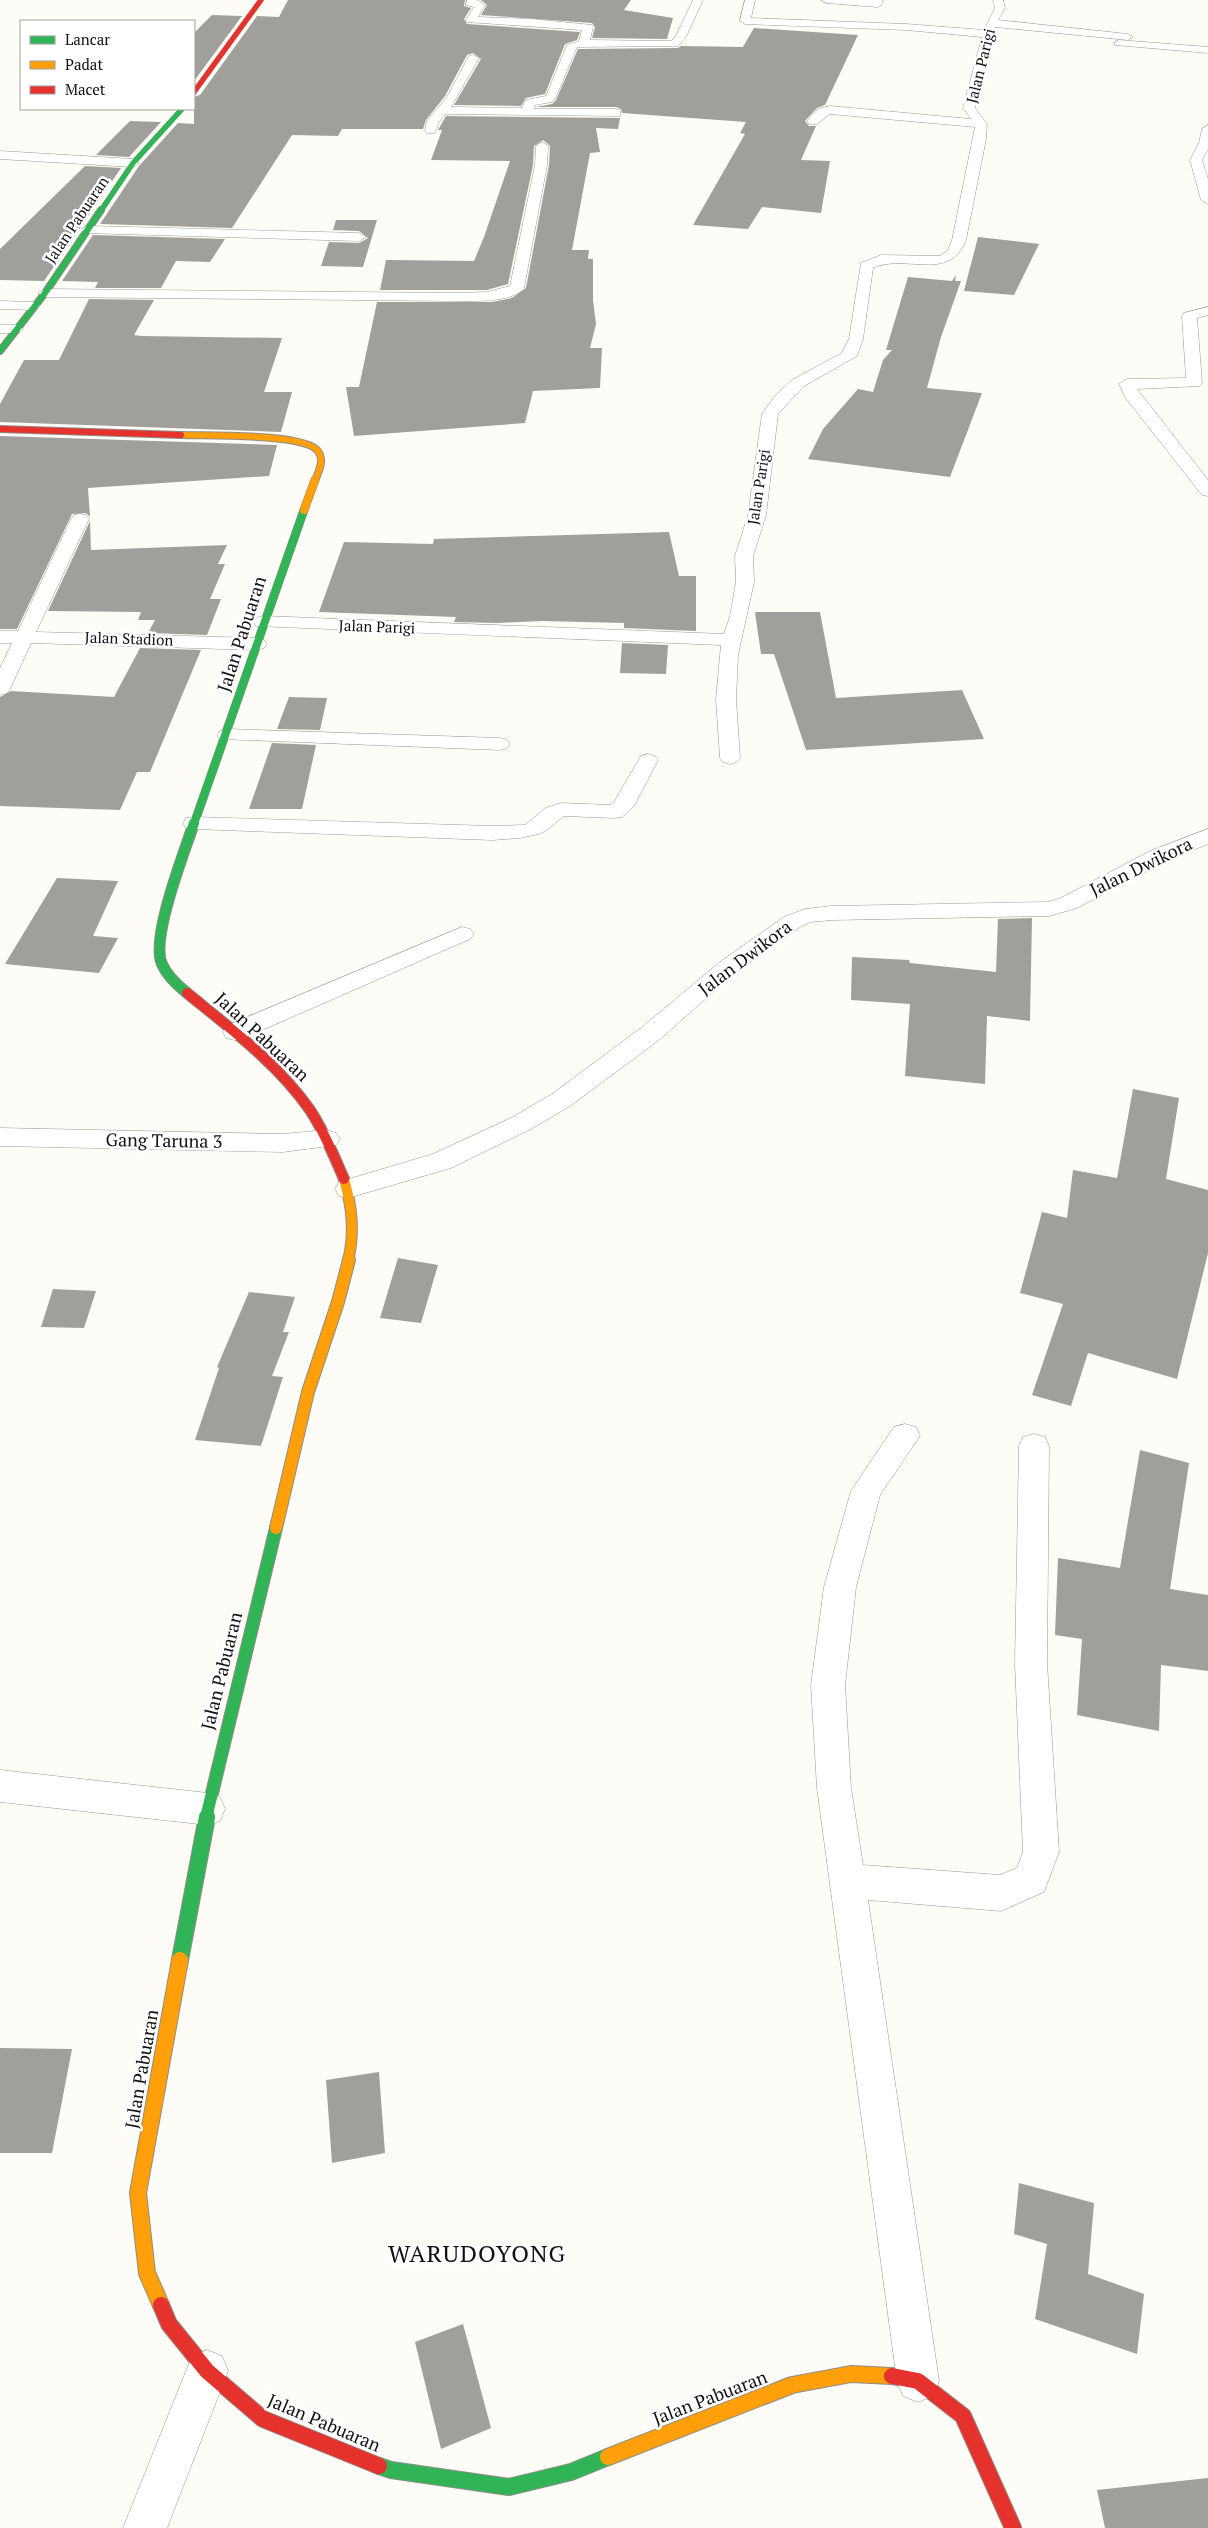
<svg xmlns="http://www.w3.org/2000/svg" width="1208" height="2528" viewBox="0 0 1208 2528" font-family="'PT Serif',serif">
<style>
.building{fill:#a19f9c}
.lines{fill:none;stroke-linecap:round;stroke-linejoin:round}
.street-casing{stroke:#979795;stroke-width:1}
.fast-far5-casing{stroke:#8e8d8b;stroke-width:5.5}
.fast-far4-casing{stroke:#8e8d8b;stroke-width:8}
.fast-far3-casing{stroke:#8e8d8b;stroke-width:9}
.fast-far2-casing{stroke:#8e8d8b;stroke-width:12}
.fast-far1-casing{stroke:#8e8d8b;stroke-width:14}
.fast-casing{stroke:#8e8d8b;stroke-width:18}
.slow-far4-casing{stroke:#8e8d8b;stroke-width:8}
.slow-far3-casing{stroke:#8e8d8b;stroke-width:9}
.slow-far2-casing{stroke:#8e8d8b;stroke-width:12}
.slow-far1-casing{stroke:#8e8d8b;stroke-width:14}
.slow-casing{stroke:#8e8d8b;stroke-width:18}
.jam-far3-casing{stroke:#8e8d8b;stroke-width:5.5}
.jam-far2-casing{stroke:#8e8d8b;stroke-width:8}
.jam-far1-casing{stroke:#8e8d8b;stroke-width:12}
.jam-casing{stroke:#8e8d8b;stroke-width:18}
.street{fill:#fffffe;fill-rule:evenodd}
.fast-far5{stroke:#30b455;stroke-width:5}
.fast-far4{stroke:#30b455;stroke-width:6}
.fast-far3{stroke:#30b455;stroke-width:8}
.fast-far2{stroke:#30b455;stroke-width:10}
.fast-far1{stroke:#30b455;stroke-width:12}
.fast{stroke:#30b455;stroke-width:16}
.slow-far4{stroke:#ff9f0a;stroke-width:6}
.slow-far3{stroke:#ff9f0a;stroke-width:8}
.slow-far2{stroke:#ff9f0a;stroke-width:10}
.slow-far1{stroke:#ff9f0a;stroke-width:12}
.slow{stroke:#ff9f0a;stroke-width:16}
.jam-far3{stroke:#e5322d;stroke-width:5}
.jam-far2{stroke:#e5322d;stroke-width:6}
.jam-far1{stroke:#e5322d;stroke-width:10}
.jam{stroke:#e5322d;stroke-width:16}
.labels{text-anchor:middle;stroke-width:5;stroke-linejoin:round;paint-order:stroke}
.far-street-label{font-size:15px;fill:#111;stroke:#fff}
.street-label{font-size:18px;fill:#111;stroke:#fff}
.near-quarter-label{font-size:24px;letter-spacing:1px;fill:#111;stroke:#fff}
</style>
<rect width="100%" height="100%" fill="#fdfcf7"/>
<!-- building -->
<path class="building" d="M 288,0 L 465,0 L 464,6 L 471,8 L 464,19 L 467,24 L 580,32 L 577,40 L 565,44 L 545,94 L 526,98 L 521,106 L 454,105 L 481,59 L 473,53 L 467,55 L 445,96 L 426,120 L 423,129 L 342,129 L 338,136 L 292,135 L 232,228 L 100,224 L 139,166 L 178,123 L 194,124 L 194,97 L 200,95 L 257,16 L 279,17 Z
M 481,0 L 631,0 L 624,10 L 673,18 L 667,39 L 592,38 L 595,27 L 592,23 L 481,15 L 487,5 Z
M 212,15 L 242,16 L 194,81 L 194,33 Z
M 754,28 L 858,35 L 825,105 L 817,108 L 805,121 L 809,126 L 816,126 L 801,160 L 830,161 L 821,213 L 762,207 L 748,229 L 693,225 L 745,134 L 740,133 L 746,122 L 622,113 L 621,109 L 616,107 L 536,107 L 552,104 L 556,100 L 578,49 L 678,48 L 681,46 L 743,47 Z
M 446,116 L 620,118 L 618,129 L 596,128 L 600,152 L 590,153 L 572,250 L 589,250 L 588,259 L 593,259 L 593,300 L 596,324 L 590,348 L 602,348 L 600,388 L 533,391 L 525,423 L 354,436 L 346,387 L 359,387 L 377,302 L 492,302 L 512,298 L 526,288 L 549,165 L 550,146 L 543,140 L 534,146 L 533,165 L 508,284 L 487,290 L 380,290 L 386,260 L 474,261 L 484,237 L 510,161 L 431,160 L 442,130 L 438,130 Z
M 130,121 L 161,122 L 129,157 L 96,155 Z
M 85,166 L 121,168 L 44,281 L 0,280 L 0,249 Z
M 336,220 L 377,220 L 363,267 L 321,266 L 329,242 L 359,243 L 368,238 L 359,231 L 333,230 Z
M 93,235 L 225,239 L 210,262 L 176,261 L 161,288 L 95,288 L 98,282 L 62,281 Z
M 978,237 L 1039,244 L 1014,295 L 964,291 Z
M 956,275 L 955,281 L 961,281 L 941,337 L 927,388 L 982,393 L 950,477 L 808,459 L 823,429 L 858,389 L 873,392 L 883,360 L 892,350 L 886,350 L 908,277 L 952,281 Z
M 89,299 L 154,300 L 134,335 L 141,336 L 282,338 L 264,392 L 292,392 L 281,432 L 0,422 L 0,404 L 24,360 L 59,360 Z
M 0,436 L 277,445 L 269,476 L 88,488 L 90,517 L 86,513 L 72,514 L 17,629 L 0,629 Z
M 90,521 L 91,550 L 227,545 L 218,564 L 225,564 L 210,599 L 221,599 L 207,635 L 148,633 L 155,620 L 138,620 L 141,612 L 48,611 Z
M 669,532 L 679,576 L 696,576 L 696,631 L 624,628 L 624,623 L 542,621 L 496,623 L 454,622 L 456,617 L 319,612 L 344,542 L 433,544 L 434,539 Z
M 755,612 L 820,612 L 836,698 L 962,690 L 984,739 L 806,750 L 774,654 L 761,654 Z
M 622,643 L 668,645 L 666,674 L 620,673 Z
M 140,648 L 201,650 L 150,772 L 137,772 L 120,810 L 0,806 L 0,697 L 11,691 L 114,697 Z
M 289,697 L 327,698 L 320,730 L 277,729 Z
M 272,743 L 316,745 L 302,809 L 249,809 Z
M 57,878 L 118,881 L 93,936 L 118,938 L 99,973 L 5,964 Z
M 1032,918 L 1030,1021 L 987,1016 L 985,1084 L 905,1076 L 910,1004 L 851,1000 L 852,957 L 909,960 L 910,963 L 996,972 L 998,919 Z
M 1133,1089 L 1179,1098 L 1166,1179 L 1208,1190 L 1208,1253 L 1177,1379 L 1088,1353 L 1071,1406 L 1032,1395 L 1063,1304 L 1020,1293 L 1042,1212 L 1067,1218 L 1073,1170 L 1117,1178 Z
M 398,1258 L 438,1265 L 421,1323 L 380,1318 Z
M 53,1289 L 96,1291 L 84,1328 L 41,1327 Z
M 249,1292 L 295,1297 L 283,1332 L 289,1332 L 272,1376 L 283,1377 L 261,1446 L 195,1440 L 219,1368 L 217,1367 Z
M 1140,1450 L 1189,1463 L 1170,1589 L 1208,1595 L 1208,1671 L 1161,1665 L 1159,1731 L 1077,1715 L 1082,1639 L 1055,1635 L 1058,1558 L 1120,1568 Z
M 0,2048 L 72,2049 L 52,2153 L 0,2153 Z
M 379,2072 L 385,2153 L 332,2163 L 326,2080 Z
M 1019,2183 L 1094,2203 L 1088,2274 L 1144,2294 L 1137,2354 L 1035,2319 L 1047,2244 L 1014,2234 Z
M 463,2324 L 491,2428 L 441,2449 L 415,2342 Z
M 1208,2478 L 1208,2528 L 1105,2528 L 1097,2490 Z"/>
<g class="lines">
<!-- street casing -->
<g class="street-casing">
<path id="street" d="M 467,0 L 477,0 L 485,5 L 478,17 L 532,19 L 592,25 L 593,27 L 590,40 L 671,41 L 676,36 L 693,0 L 703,0 L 686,37 L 678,46 L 577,47 L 555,99 L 552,102 L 535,105 L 534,109 L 616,109 L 620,110 L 620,116 L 445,114 L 439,122 L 435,133 L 427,133 L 425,130 L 427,121 L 447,97 L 469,56 L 473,55 L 479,58 L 451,107 L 522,108 L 526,100 L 546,96 L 567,45 L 579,41 L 582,30 L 467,22 L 466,20 L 474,7 L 466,5 Z
M 745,0 L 755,0 L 751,18 L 906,24 L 984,30 L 995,8 L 993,0 L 1003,0 L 1005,8 L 998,20 L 1128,34 L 1133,37 L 1128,40 L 995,27 L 975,108 L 987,124 L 986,139 L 966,240 C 950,283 905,253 873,268 L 863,339 L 857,356 L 804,386 L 778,414 L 766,515 L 753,556 L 754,582 L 738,655 L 736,699 L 740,758 L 737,762 L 730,764 L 723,762 L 720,758 L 716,699 L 721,645 L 256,626 L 254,622 L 256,618 L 263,616 L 724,634 L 730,616 L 736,582 L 735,556 L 748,515 L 762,414 L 775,396 L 792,380 L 842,353 L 849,339 L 861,263 L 881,255 L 940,256 L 948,250 L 952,240 L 975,127 L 830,114 L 817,124 L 809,124 L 807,121 L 818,109 L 830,106 L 971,119 L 963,108 L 982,37 L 906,30 L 745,24 L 740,21 Z
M 821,0 L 883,0 L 881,6 L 877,7 L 826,3 Z
M 1119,40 L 1208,47 L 1208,53 L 1115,45 L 1114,43 Z
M 1208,125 L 1208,149 L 1202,160 L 1208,179 L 1208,204 L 1201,200 L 1190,160 L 1199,143 L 1202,129 Z
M 542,142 L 548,146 L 547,165 L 524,288 C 513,303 472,301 455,301 L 45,297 L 38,293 L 45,289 L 455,293 L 487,292 L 510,286 L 535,165 L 536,146 Z
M 0,151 L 133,159 L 139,163 L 133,167 L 0,159 Z
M 89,226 L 359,233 L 366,237 L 359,241 L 84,233 L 82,230 L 84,227 Z
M 0,301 L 33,302 L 40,306 L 33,310 L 0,309 Z
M 1208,307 L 1208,315 L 1197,318 L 1202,383 L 1200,386 L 1137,389 L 1208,480 L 1208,496 L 1202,495 L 1125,397 L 1119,384 L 1127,379 L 1186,378 L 1182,316 L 1184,313 Z
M 0,325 L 16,325 L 23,329 L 16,333 L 0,333 Z
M 80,514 L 86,515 L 89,519 L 36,632 L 257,638 L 264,640 L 267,644 L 264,648 L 257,650 L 31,643 L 10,689 L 7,693 L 0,695 L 0,668 L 12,643 L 0,643 L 0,631 L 18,631 L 71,519 L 74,515 Z
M 227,729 L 500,738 L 507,740 L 510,744 L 507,748 L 500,750 L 220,739 L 217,735 L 220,731 Z
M 648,754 L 655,756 L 658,760 L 634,806 L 622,817 L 614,818 L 564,816 L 547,830 L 539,834 L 520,838 L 492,840 L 194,829 L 186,828 L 183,823 L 186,818 L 194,817 L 492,826 L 525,825 L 546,808 L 561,803 L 610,805 L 614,802 L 641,756 Z
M 1208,829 L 1208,844 L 1166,861 L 1077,908 L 1049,916 L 832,920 L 810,922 L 800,927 L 736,972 L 659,1040 L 570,1106 L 531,1129 L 451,1168 L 348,1198 L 339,1196 L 335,1189 L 339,1182 L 433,1154 L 513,1117 L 552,1094 L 641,1028 L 720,962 L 784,917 L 805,909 L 832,906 L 1048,902 L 1061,898 L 1150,851 Z
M 462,927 L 470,929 L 474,934 L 470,939 L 244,1038 L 235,1040 L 226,1038 L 223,1032 L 226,1026 Z
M 0,1128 L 283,1134 L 327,1130 L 336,1133 L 340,1139 L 336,1145 L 283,1152 L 0,1146 Z
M 905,1424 L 916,1427 L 920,1436 L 880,1495 L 856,1587 L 845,1685 L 851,1788 L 863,1865 L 1000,1875 L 1017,1868 L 1023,1852 L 1015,1663 L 1019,1446 L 1023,1437 L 1034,1434 L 1045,1437 L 1049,1446 L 1047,1663 L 1059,1852 L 1044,1892 L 1001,1911 L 868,1900 L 939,2381 L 933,2396 L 918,2402 L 903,2396 L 897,2381 L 817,1788 L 811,1685 L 824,1587 L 851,1491 L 894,1427 Z
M 0,1770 L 208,1793 L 220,1797 L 225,1809 L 220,1821 L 208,1825 L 0,1802 Z
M 207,2350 L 222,2356 L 228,2371 L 167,2528 L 123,2528 L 192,2356 Z"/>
</g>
<!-- fast-far5 casing -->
<g class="fast-far5-casing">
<path id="fast-far5" d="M 100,212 L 133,163 L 182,109"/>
</g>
<!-- fast-far4 casing -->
<g class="fast-far4-casing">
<path id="fast-far4" d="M 0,351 L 45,293 L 101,210"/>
</g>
<!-- fast-far3 casing -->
<g class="fast-far3-casing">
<path id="fast-far3" d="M 194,824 L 304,510"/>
</g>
<!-- fast-far2 casing -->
<g class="fast-far2-casing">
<path id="fast-far2" d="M 187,993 C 177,985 167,976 162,964 C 150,939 185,850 194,823"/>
</g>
<!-- fast-far1 casing -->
<g class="fast-far1-casing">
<path id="fast-far1" d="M 206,1818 L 276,1528"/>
</g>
<!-- fast casing -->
<g class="fast-casing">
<path id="fast" d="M 180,1960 L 207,1817
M 379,2466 L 391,2470 L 509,2487 L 571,2472 L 608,2457"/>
</g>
<!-- slow-far4 casing -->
<g class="slow-far4-casing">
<path id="slow-far4" d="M 181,435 C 207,436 305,433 318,451 C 325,461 318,472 315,481"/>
</g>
<!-- slow-far3 casing -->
<g class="slow-far3-casing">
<path id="slow-far3" d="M 304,510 L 315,480"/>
</g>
<!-- slow-far2 casing -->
<g class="slow-far2-casing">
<path id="slow-far2" d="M 344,1179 C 352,1207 355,1232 348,1261"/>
</g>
<!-- slow-far1 casing -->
<g class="slow-far1-casing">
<path id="slow-far1" d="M 276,1528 L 308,1392 L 338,1302 L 349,1260"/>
</g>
<!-- slow casing -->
<g class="slow-casing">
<path id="slow" d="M 161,2305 L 147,2273 L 138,2193 L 180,1960
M 608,2457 L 792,2385 L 851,2374 L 892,2376"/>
</g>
<!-- jam-far3 casing -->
<g class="jam-far3-casing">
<path id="jam-far3" d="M 194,92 L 261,0"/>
</g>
<!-- jam-far2 casing -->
<g class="jam-far2-casing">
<path id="jam-far2" d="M 0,429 L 181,435"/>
</g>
<!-- jam-far1 casing -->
<g class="jam-far1-casing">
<path id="jam-far1" d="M 187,993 C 230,1028 278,1064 310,1110 C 324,1131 334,1156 344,1179"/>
</g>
<!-- jam casing -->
<g class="jam-casing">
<path id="jam" d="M 161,2305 L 169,2324 L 207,2371 L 263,2419 L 379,2466
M 892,2376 L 918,2381 L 963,2416 L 1013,2528"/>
</g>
<!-- street -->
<use href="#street" class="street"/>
<!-- fast-far5 -->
<use href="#fast-far5" class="fast-far5"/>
<!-- fast-far4 -->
<use href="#fast-far4" class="fast-far4"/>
<!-- fast-far3 -->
<use href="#fast-far3" class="fast-far3"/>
<!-- fast-far2 -->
<use href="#fast-far2" class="fast-far2"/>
<!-- fast-far1 -->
<use href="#fast-far1" class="fast-far1"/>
<!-- fast -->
<use href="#fast" class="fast"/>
<!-- slow-far4 -->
<use href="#slow-far4" class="slow-far4"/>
<!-- slow-far3 -->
<use href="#slow-far3" class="slow-far3"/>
<!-- slow-far2 -->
<use href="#slow-far2" class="slow-far2"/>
<!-- slow-far1 -->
<use href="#slow-far1" class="slow-far1"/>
<!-- slow -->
<use href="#slow" class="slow"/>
<!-- jam-far3 -->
<use href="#jam-far3" class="jam-far3"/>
<!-- jam-far2 -->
<use href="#jam-far2" class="jam-far2"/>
<!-- jam-far1 -->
<use href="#jam-far1" class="jam-far1"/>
<!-- jam -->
<use href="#jam" class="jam"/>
</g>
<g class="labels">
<!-- far-street labels -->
<g class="far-street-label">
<text transform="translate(981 66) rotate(-76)" y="5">Jalan Parigi</text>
<text transform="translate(77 220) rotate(-56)" y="5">Jalan Pabuaran</text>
<text transform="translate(759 487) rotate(-81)" y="5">Jalan Parigi</text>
<text transform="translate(377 627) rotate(2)" y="5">Jalan Parigi</text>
<text transform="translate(129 639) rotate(2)" y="5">Jalan Stadion</text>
</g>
<!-- street labels -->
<g class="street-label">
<text transform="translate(242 634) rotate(-72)" y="6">Jalan Pabuaran</text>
<text transform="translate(1141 867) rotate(-26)" y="6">Jalan Dwikora</text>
<text transform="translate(745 958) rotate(-37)" y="6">Jalan Dwikora</text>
<text transform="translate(262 1037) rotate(43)" y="6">Jalan Pabuaran</text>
<text transform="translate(164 1141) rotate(1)" y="6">Gang Taruna 3</text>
<text transform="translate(222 1671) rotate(-76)" y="6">Jalan Pabuaran</text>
<text transform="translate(142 2069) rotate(-80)" y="6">Jalan Pabuaran</text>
<text transform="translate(710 2398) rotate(-21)" y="6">Jalan Pabuaran</text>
<text transform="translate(324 2423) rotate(23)" y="6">Jalan Pabuaran</text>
</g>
<!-- near-quarter labels -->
<g class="near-quarter-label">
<text x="477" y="2262">WARUDOYONG</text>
</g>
</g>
<!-- legend -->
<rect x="20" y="20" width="175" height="90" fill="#ffffff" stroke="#a0a0a0"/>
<rect x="30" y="36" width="25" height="8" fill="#30b455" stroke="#a0a0a0"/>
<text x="65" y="45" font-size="15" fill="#111111">Lancar</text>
<rect x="30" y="61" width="25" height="8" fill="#ff9f0a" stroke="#a0a0a0"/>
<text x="65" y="70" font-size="15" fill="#111111">Padat</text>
<rect x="30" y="86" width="25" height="8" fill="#e5322d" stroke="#a0a0a0"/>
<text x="65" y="95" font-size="15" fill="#111111">Macet</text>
</svg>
